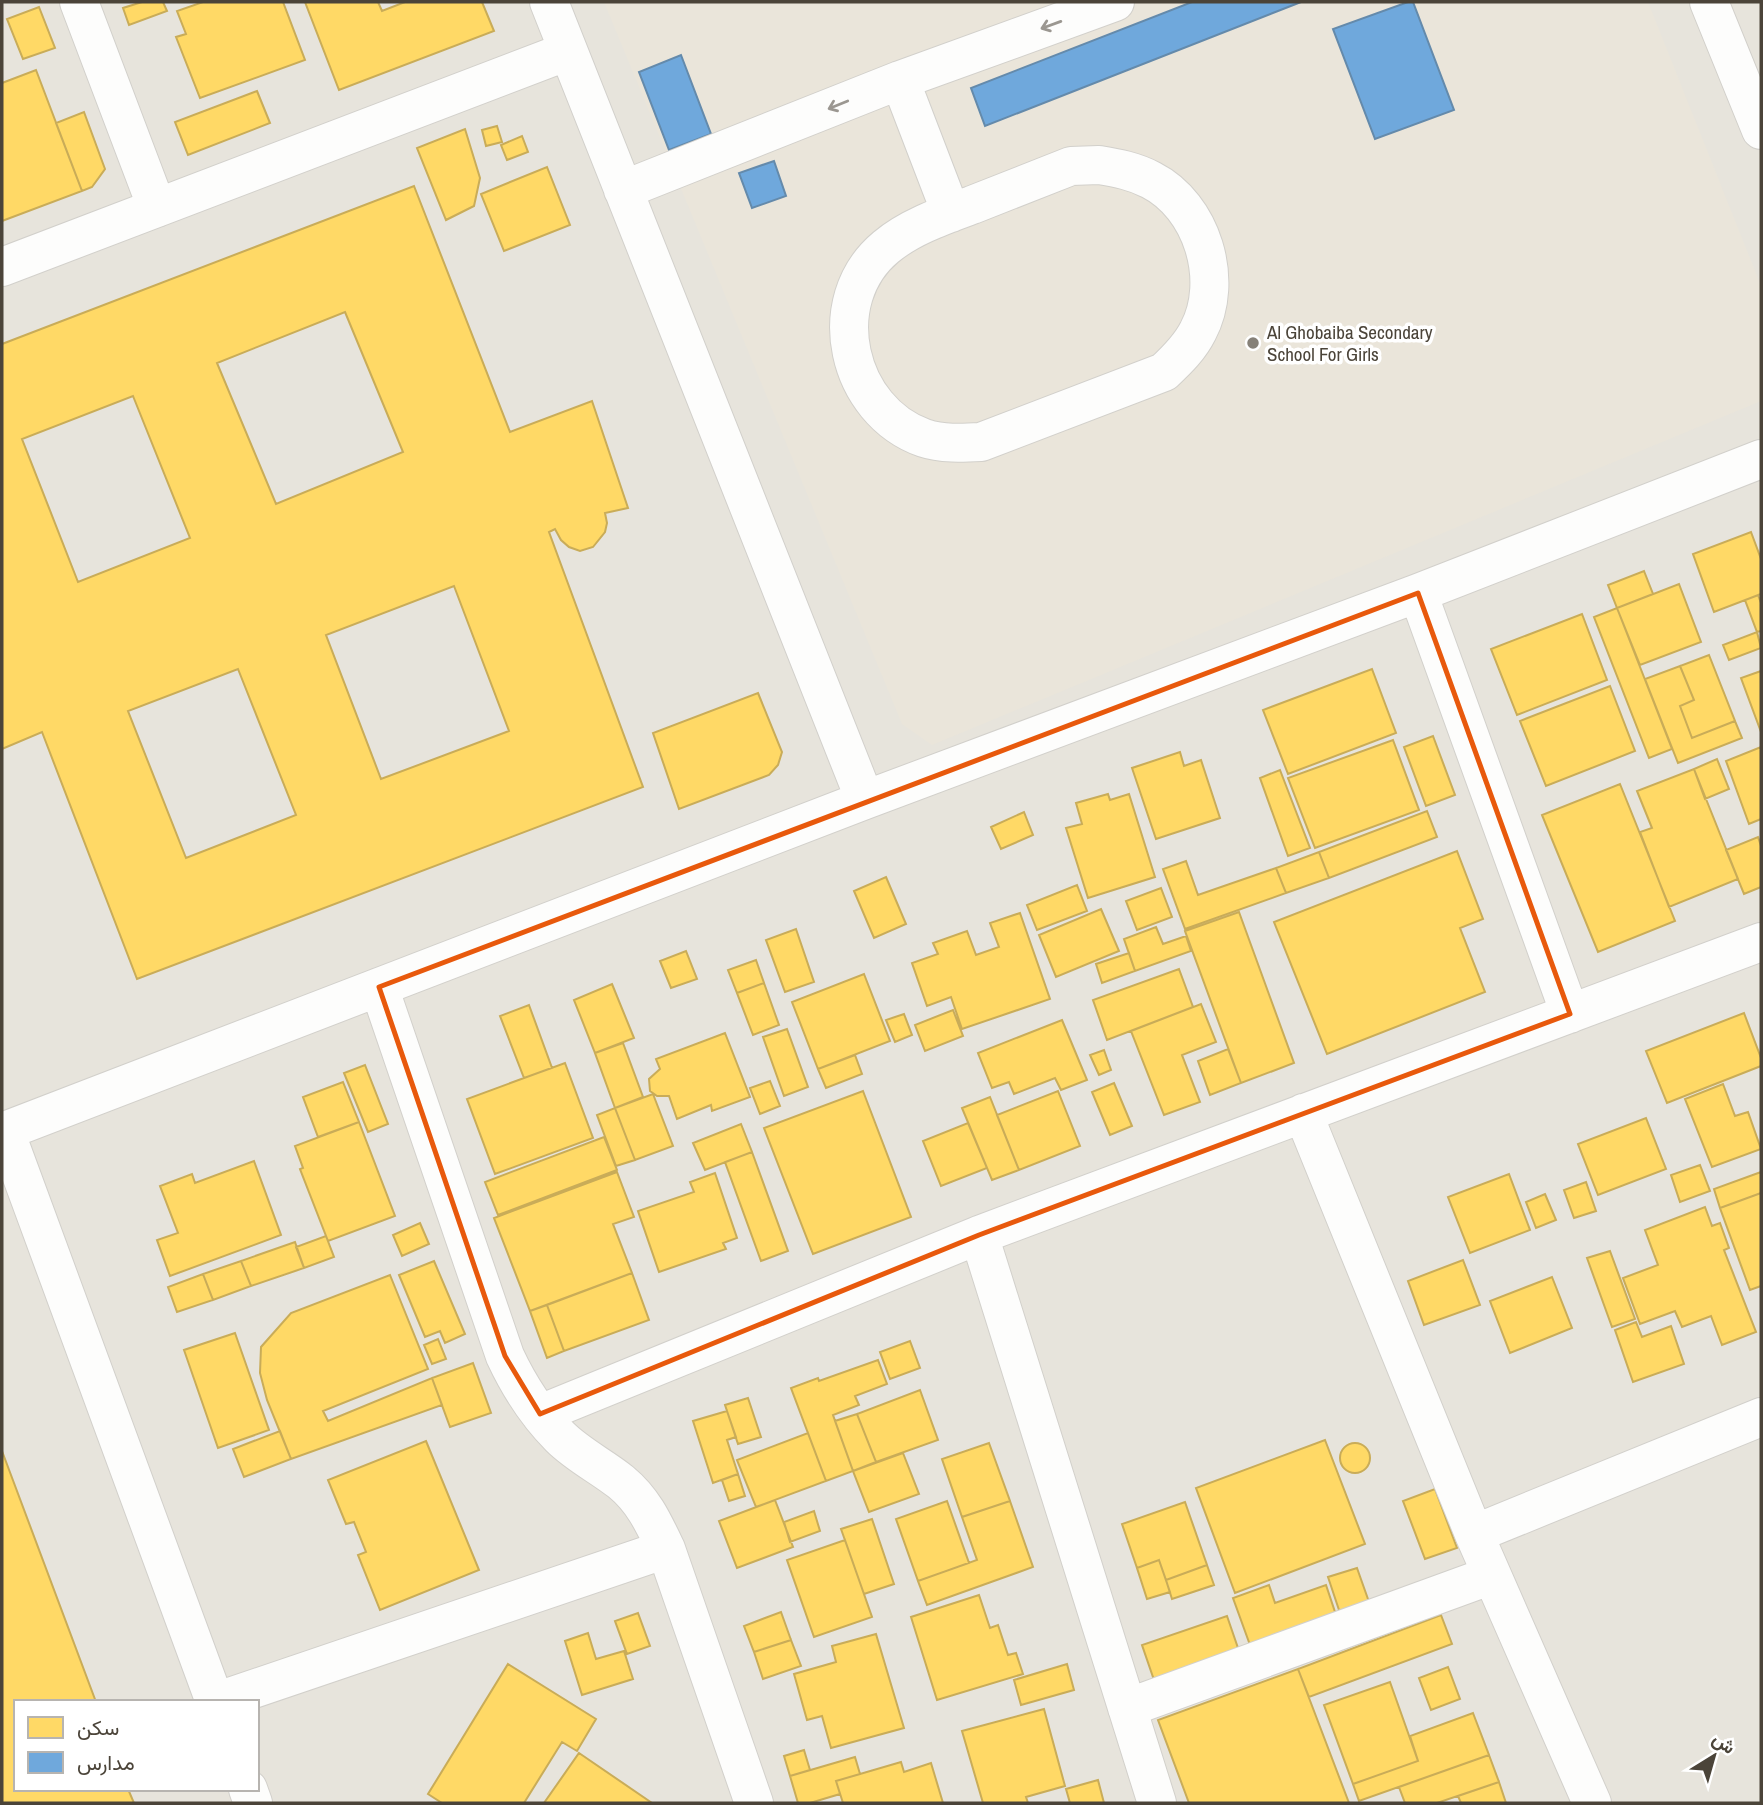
<svg xmlns="http://www.w3.org/2000/svg" width="1763" height="1805" viewBox="0 0 1763 1805" font-family="'Archivo Narrow',Vazirmatn,sans-serif">
<style>
.residential{fill:#e7e4dc;fill-rule:evenodd}
.education{fill:#eae5da}
.homes{fill:#ffd966;stroke:#c9ac58;stroke-width:2;fill-rule:evenodd}
.schools{fill:#6fa8dc;stroke:#648aab;stroke-width:2}
.lines{fill:none;stroke-linecap:round;stroke-linejoin:round}
.minor-casing{stroke:#d2d0cb;stroke-width:40}
.minor{stroke:#fdfdfc;stroke-width:38}
.oneway{stroke:#9b9791}
.marked{fill:none;stroke:#e8590c;stroke-width:5;stroke-linejoin:round}
.poi-dot{fill:#868178;stroke:#fff;stroke-width:2.5}
.labels{text-anchor:middle;stroke-width:7;stroke-linejoin:round;paint-order:stroke}
.poi-label{font-size:19px;fill:#4b4439;stroke:#fff;text-anchor:start}
</style>
<rect width="100%" height="100%" fill="#f4f2ee"/>
<!-- residential -->
<path class="residential" d="M 2,2 L 1761,2 L 1761,1803 L 2,1803 ZM 16,1702 L 257,1702 L 257,1789 L 16,1789 Z"/>
<!-- education -->
<path class="education" d="M 604,2 L 1648,2 L 1761,286 L 1761,401 L 932,745 L 902,724 Z"/>
<!-- homes -->
<path class="homes" d="M 142,2 L 163,2 L 167,11 L 129,25 L 123,8 Z
M 203,2 L 283,2 L 305,60 L 200,98 L 176,37 L 186,34 L 177,11 Z
M 305,2 L 378,2 L 382,11 L 405,2 L 482,2 L 494,31 L 339,90 Z
M 39,7 L 55,48 L 23,59 L 7,19 Z
M 36,70 L 82,191 L 2,221 L 2,83 Z
M 257,91 L 270,123 L 188,155 L 175,122 Z
M 84,112 L 105,169 L 92,187 L 82,191 L 56,123 Z
M 497,126 L 502,142 L 486,146 L 482,130 Z
M 465,129 L 480,178 L 474,206 L 446,220 L 417,148 Z
M 522,136 L 528,152 L 507,160 L 501,145 Z
M 547,167 L 570,225 L 504,251 L 481,194 Z
M 414,186 L 510,432 L 592,401 L 628,508 L 605,513 L 607,523 L 605,532 L 593,547 L 580,551 L 569,547 L 561,540 L 555,529 L 549,532 L 643,787 L 137,979 L 42,732 L 2,749 L 2,344 ZM 345,312 L 403,452 L 276,504 L 217,363 ZM 133,396 L 190,538 L 78,582 L 22,439 ZM 454,586 L 509,731 L 381,779 L 326,635 ZM 238,669 L 296,815 L 186,858 L 128,711 Z
M 1751,532 L 1761,559 L 1761,594 L 1714,612 L 1693,554 Z
M 1644,571 L 1653,594 L 1617,608 L 1608,585 Z
M 1679,584 L 1701,642 L 1640,665 L 1617,608 Z
M 1758,595 L 1761,603 L 1761,631 L 1757,632 L 1745,600 Z
M 1617,608 L 1672,749 L 1649,758 L 1594,617 Z
M 1582,614 L 1607,680 L 1517,715 L 1491,649 Z
M 1757,632 L 1761,648 L 1729,660 L 1723,645 Z
M 1709,655 L 1735,721 L 1692,738 L 1680,706 L 1694,700 L 1680,666 Z
M 1680,666 L 1694,700 L 1680,706 L 1692,738 L 1735,721 L 1742,738 L 1678,763 L 1645,679 Z
M 1372,669 L 1396,733 L 1288,774 L 1263,710 Z
M 1761,671 L 1761,732 L 1741,678 Z
M 1610,686 L 1635,751 L 1546,786 L 1520,721 Z
M 758,693 L 782,752 L 778,765 L 769,775 L 679,809 L 653,733 Z
M 1433,736 L 1455,795 L 1426,806 L 1404,747 Z
M 1393,740 L 1419,810 L 1315,848 L 1288,778 Z
M 1761,747 L 1761,819 L 1749,824 L 1726,761 Z
M 1180,752 L 1184,766 L 1201,760 L 1220,818 L 1156,839 L 1132,768 Z
M 1717,759 L 1729,789 L 1705,799 L 1694,769 Z
M 1694,769 L 1738,879 L 1669,907 L 1640,832 L 1652,828 L 1637,791 Z
M 1280,770 L 1310,848 L 1288,856 L 1260,778 Z
M 1620,784 L 1675,921 L 1598,952 L 1542,815 Z
M 1108,794 L 1110,800 L 1129,794 L 1155,877 L 1088,898 L 1066,828 L 1082,824 L 1076,803 Z
M 1427,811 L 1437,837 L 1329,878 L 1319,852 Z
M 1024,812 L 1033,835 L 1001,849 L 991,827 Z
M 1758,837 L 1761,846 L 1761,887 L 1744,894 L 1726,850 Z
M 1457,851 L 1483,919 L 1460,928 L 1485,992 L 1327,1054 L 1274,922 Z
M 1319,852 L 1329,878 L 1286,893 L 1276,868 Z
M 1186,861 L 1198,895 L 1276,868 L 1286,893 L 1185,929 L 1163,869 Z
M 886,877 L 906,924 L 874,938 L 854,891 Z
M 1077,885 L 1087,911 L 1037,930 L 1027,905 Z
M 1161,888 L 1172,917 L 1137,930 L 1126,901 Z
M 1101,909 L 1119,951 L 1056,977 L 1039,935 Z
M 1239,912 L 1294,1063 L 1241,1083 L 1185,931 Z
M 1020,913 L 1050,999 L 962,1029 L 951,997 L 927,1006 L 912,963 L 938,954 L 933,943 L 967,931 L 976,955 L 999,947 L 990,923 Z
M 1156,927 L 1163,944 L 1186,936 L 1191,951 L 1135,971 L 1124,939 Z
M 796,929 L 814,982 L 785,992 L 766,940 Z
M 686,951 L 697,979 L 671,988 L 660,961 Z
M 1129,953 L 1135,971 L 1102,983 L 1096,964 Z
M 756,960 L 764,983 L 737,993 L 728,970 Z
M 1179,969 L 1193,1007 L 1107,1040 L 1093,1000 Z
M 864,974 L 890,1041 L 818,1069 L 792,1002 Z
M 764,983 L 779,1025 L 753,1035 L 737,993 Z
M 612,984 L 634,1038 L 595,1053 L 574,1000 Z
M 1201,1004 L 1216,1042 L 1182,1055 L 1200,1102 L 1164,1115 L 1131,1031 Z
M 529,1005 L 552,1068 L 524,1078 L 500,1016 Z
M 953,1010 L 963,1036 L 925,1051 L 915,1025 Z
M 1744,1013 L 1761,1058 L 1761,1066 L 1667,1103 L 1646,1051 Z
M 904,1014 L 912,1035 L 895,1042 L 886,1020 Z
M 1062,1020 L 1087,1080 L 1061,1090 L 1055,1078 L 1014,1094 L 1009,1082 L 992,1088 L 978,1053 Z
M 787,1029 L 808,1087 L 784,1096 L 763,1037 Z
M 725,1033 L 750,1097 L 712,1111 L 711,1105 L 677,1119 L 669,1096 L 657,1096 L 650,1091 L 649,1079 L 660,1069 L 656,1059 Z
M 623,1043 L 643,1097 L 615,1108 L 595,1053 Z
M 1228,1049 L 1241,1083 L 1210,1095 L 1198,1061 Z
M 1104,1050 L 1111,1070 L 1099,1075 L 1090,1055 Z
M 855,1055 L 862,1074 L 826,1088 L 818,1069 Z
M 565,1063 L 593,1138 L 495,1174 L 467,1099 Z
M 365,1065 L 388,1124 L 368,1132 L 344,1073 Z
M 770,1081 L 780,1106 L 760,1114 L 750,1088 Z
M 343,1082 L 359,1122 L 318,1137 L 303,1097 Z
M 1114,1083 L 1132,1126 L 1110,1135 L 1092,1092 Z
M 1723,1084 L 1735,1116 L 1748,1112 L 1761,1149 L 1712,1167 L 1685,1099 Z
M 863,1091 L 911,1217 L 813,1254 L 764,1128 Z
M 1058,1091 L 1080,1146 L 1019,1170 L 997,1115 Z
M 653,1094 L 673,1146 L 635,1160 L 615,1108 Z
M 990,1097 L 1019,1170 L 992,1180 L 962,1108 Z
M 615,1108 L 635,1160 L 616,1166 L 597,1115 Z
M 1646,1118 L 1666,1169 L 1598,1195 L 1578,1144 Z
M 359,1122 L 395,1216 L 328,1241 L 300,1169 L 303,1168 L 295,1146 Z
M 968,1123 L 987,1168 L 941,1186 L 923,1141 Z
M 741,1124 L 752,1152 L 705,1170 L 693,1143 Z
M 604,1137 L 617,1170 L 498,1215 L 485,1182 Z
M 752,1152 L 788,1251 L 761,1261 L 725,1162 Z
M 254,1161 L 281,1235 L 170,1276 L 157,1240 L 178,1233 L 160,1186 L 192,1174 L 195,1183 Z
M 1700,1165 L 1710,1191 L 1680,1202 L 1671,1175 Z
M 617,1172 L 634,1217 L 613,1224 L 632,1273 L 530,1311 L 494,1218 Z
M 1761,1172 L 1761,1193 L 1720,1208 L 1714,1189 Z
M 715,1173 L 737,1238 L 723,1243 L 726,1249 L 659,1272 L 638,1211 L 694,1192 L 690,1182 Z
M 1509,1174 L 1530,1230 L 1470,1253 L 1448,1197 Z
M 1586,1182 L 1596,1211 L 1574,1218 L 1564,1190 Z
M 1761,1193 L 1761,1286 L 1750,1290 L 1720,1208 Z
M 1545,1194 L 1556,1220 L 1536,1228 L 1526,1202 Z
M 1705,1207 L 1712,1226 L 1720,1223 L 1729,1248 L 1724,1250 L 1756,1332 L 1722,1345 L 1711,1316 L 1682,1327 L 1675,1311 L 1640,1324 L 1623,1278 L 1658,1265 L 1645,1230 Z
M 420,1223 L 429,1244 L 402,1256 L 393,1235 Z
M 326,1236 L 334,1257 L 304,1268 L 296,1247 Z
M 295,1242 L 304,1268 L 251,1286 L 241,1261 Z
M 1610,1251 L 1635,1319 L 1612,1327 L 1587,1258 Z
M 1463,1260 L 1480,1305 L 1424,1325 L 1408,1281 Z
M 241,1261 L 251,1286 L 213,1300 L 203,1274 Z
M 434,1261 L 465,1334 L 445,1343 L 440,1331 L 425,1337 L 399,1275 Z
M 632,1273 L 649,1320 L 564,1351 L 547,1305 Z
M 203,1274 L 213,1300 L 177,1312 L 168,1287 Z
M 390,1275 L 428,1369 L 323,1411 L 328,1421 L 432,1378 L 442,1405 L 291,1459 L 267,1400 L 260,1373 L 261,1347 L 291,1313 Z
M 1552,1277 L 1572,1328 L 1510,1353 L 1490,1301 Z
M 547,1305 L 564,1351 L 547,1358 L 530,1311 Z
M 1636,1322 L 1642,1337 L 1671,1326 L 1684,1364 L 1633,1382 L 1615,1330 Z
M 235,1333 L 269,1430 L 218,1448 L 184,1350 Z
M 438,1339 L 446,1359 L 432,1364 L 424,1345 Z
M 910,1341 L 920,1368 L 890,1379 L 880,1352 Z
M 878,1360 L 887,1384 L 855,1396 L 859,1405 L 833,1415 L 853,1471 L 826,1481 L 791,1388 L 818,1378 L 819,1381 Z
M 473,1363 L 491,1413 L 450,1427 L 432,1378 Z
M 920,1390 L 938,1440 L 876,1462 L 857,1414 Z
M 748,1398 L 761,1437 L 738,1444 L 725,1405 Z
M 727,1411 L 736,1437 L 727,1440 L 738,1474 L 713,1483 L 693,1421 Z
M 857,1414 L 876,1462 L 853,1471 L 835,1421 Z
M 280,1431 L 291,1459 L 244,1477 L 233,1449 Z
M 808,1433 L 826,1481 L 756,1507 L 737,1460 Z
M 1325,1440 L 1365,1544 L 1235,1593 L 1196,1488 Z
M 426,1441 L 479,1570 L 380,1610 L 358,1555 L 366,1552 L 354,1522 L 346,1524 L 328,1480 Z
M1340 1458a15 15 0 1 1 30 0a15 15 0 1 1-30 0Z
M 989,1443 L 1010,1501 L 962,1517 L 942,1459 Z
M 2,1451 L 96,1702 L 16,1702 L 16,1789 L 128,1789 L 134,1803 L 2,1803 Z
M 903,1453 L 919,1494 L 869,1512 L 853,1471 Z
M 738,1474 L 745,1496 L 729,1501 L 722,1480 Z
M 1435,1489 L 1457,1548 L 1425,1559 L 1403,1501 Z
M 775,1500 L 793,1547 L 737,1568 L 719,1521 Z
M 947,1501 L 969,1563 L 918,1581 L 896,1519 Z
M 1010,1501 L 1033,1567 L 927,1605 L 918,1581 L 977,1560 L 962,1517 Z
M 1185,1502 L 1207,1565 L 1166,1580 L 1159,1560 L 1137,1568 L 1122,1524 Z
M 814,1511 L 820,1531 L 790,1542 L 784,1522 Z
M 872,1519 L 894,1584 L 864,1594 L 841,1529 Z
M 845,1540 L 872,1617 L 814,1637 L 787,1560 Z
M 1159,1560 L 1170,1592 L 1147,1599 L 1137,1568 Z
M 1207,1565 L 1214,1585 L 1172,1599 L 1166,1580 Z
M 1357,1568 L 1369,1602 L 1340,1613 L 1328,1577 Z
M 1269,1585 L 1275,1603 L 1326,1585 L 1336,1615 L 1250,1645 L 1233,1598 Z
M 979,1595 L 990,1628 L 998,1625 L 1008,1655 L 1016,1653 L 1023,1674 L 937,1700 L 911,1617 Z
M 781,1612 L 791,1640 L 754,1652 L 744,1626 Z
M 638,1613 L 650,1646 L 627,1654 L 615,1621 Z
M 1441,1615 L 1452,1644 L 1309,1697 L 1298,1669 Z
M 1227,1616 L 1239,1651 L 1154,1680 L 1142,1645 Z
M 588,1633 L 596,1659 L 624,1651 L 633,1679 L 582,1695 L 565,1641 Z
M 876,1634 L 904,1728 L 831,1748 L 822,1716 L 807,1720 L 794,1674 L 836,1662 L 832,1646 Z
M 791,1640 L 801,1666 L 763,1679 L 754,1652 Z
M 508,1664 L 596,1719 L 577,1751 L 562,1742 L 524,1803 L 442,1803 L 428,1794 Z
M 1067,1664 L 1074,1690 L 1021,1705 L 1014,1680 Z
M 1448,1667 L 1460,1699 L 1431,1710 L 1419,1678 Z
M 1298,1669 L 1349,1803 L 1189,1803 L 1158,1720 Z
M 1390,1682 L 1418,1761 L 1353,1784 L 1324,1705 Z
M 1044,1709 L 1065,1786 L 1026,1797 L 1028,1803 L 983,1803 L 962,1731 Z
M 1473,1713 L 1489,1755 L 1359,1801 L 1353,1784 L 1418,1761 L 1410,1736 Z
M 804,1750 L 810,1770 L 790,1776 L 784,1756 Z
M 579,1753 L 652,1803 L 544,1803 Z
M 1489,1755 L 1499,1782 L 1437,1803 L 1405,1803 L 1399,1787 Z
M 855,1757 L 860,1774 L 836,1781 L 840,1794 L 810,1803 L 798,1803 L 790,1776 Z
M 901,1762 L 904,1772 L 931,1763 L 943,1803 L 843,1803 L 836,1781 Z
M 1098,1780 L 1104,1803 L 1070,1803 L 1066,1789 Z
M 1499,1782 L 1506,1803 L 1461,1803 L 1458,1796 Z"/>
<!-- schools -->
<path class="schools" d="M 1192,2 L 1301,2 L 985,126 L 971,88 Z
M 1408,2 L 1413,2 L 1454,110 L 1375,139 L 1333,29 Z
M 681,55 L 711,134 L 669,150 L 639,72 Z
M 774,161 L 786,196 L 752,208 L 739,173 Z"/>
<g class="lines">
<!-- minor casing -->
<g class="minor-casing">
<path id="minor" d="M 79,2 L 157,208
M 549,2 L 865,800
M 1709,2 L 1761,130
M 900,80 L 951,213
M 1099,165 C 1117,168 1134,171 1151,180 C 1202,206 1225,280 1198,331 C 1190,347 1178,359 1164,372 L 981,442 C 962,443 942,444 924,438 C 847,411 821,301 886,247 C 910,227 942,216 972,205 C 1005,192 1038,179 1071,166 Z
M 623,190 L 900,80 L 1115,2
M 2,267 L 568,51
M 1418,593 L 1570,1014
M 379,987 L 505,1356 C 519,1386 536,1413 560,1437 C 578,1455 601,1466 621,1482 C 644,1501 654,1524 666,1549 L 754,1803
M 1303,1113 L 1474,1534 L 1592,1803
M 5,1131 L 215,1702 L 666,1549
M 2,1132 L 865,800 L 1418,593 L 1761,459
M 979,1235 L 1157,1803
M 540,1414 L 979,1235 L 1761,942
M 1474,1534 L 1761,1417
M 1127,1708 L 1492,1575
M 248,1789 L 253,1803"/>
</g>
<!-- minor -->
<use href="#minor" class="minor"/>
</g>
<!-- one-way arrows -->
<defs><path id="oneway-shaft" d="M-6 0H5M1.5-3L5.5 0L1.5 3" fill="none" stroke-width="1.6" stroke-linecap="round" stroke-linejoin="round" transform="scale(1.75)"/></defs>
<g class="oneway">
<use href="#oneway-shaft" transform="translate(1051 25) rotate(160)"/>
<use href="#oneway-shaft" transform="translate(838 105) rotate(158)"/>
</g>
<!-- marked area -->
<path class="marked" d="M 1418,593 L 1570,1014 L 979,1235 L 540,1414 L 505,1356 L 379,987 Z"/>
<!-- markers -->
<circle class="poi-dot" cx="1253" cy="343" r="7"/>
<g class="labels">
<!-- poi labels -->
<g class="poi-label">
<text x="1267" y="339">Al Ghobaiba Secondary<tspan x="1267" dy="22">School For Girls</tspan></text>
</g>
</g>
<!-- border -->
<rect width="1763" height="1805" fill="none" stroke="#4b4439" stroke-width="7"/>
<!-- legend -->
<rect x="14" y="1700" width="245" height="91" fill="#ffffff" stroke="#b7b4b0" stroke-width="2"/>
<rect x="28" y="1717" width="35" height="21" fill="#ffd966" stroke="#b7b4b0" stroke-width="2"/>
<text x="77" y="1735" font-size="21" fill="#4b4439">سكن</text>
<rect x="28" y="1752" width="35" height="21" fill="#6fa8dc" stroke="#b7b4b0" stroke-width="2"/>
<text x="77" y="1770" font-size="21" fill="#4b4439">مدارس</text>
<!-- north arrow -->
<g transform="translate(1714 1756) rotate(37)" stroke="#ffffff" stroke-width="5" paint-order="stroke">
<path d="M0-5L12 26L0 18L-12 26Z" fill="#4b4439"/>
<text y="-10" font-size="19" font-weight="bold" text-anchor="middle" fill="#4b4439">ش</text>
</g>
</svg>
